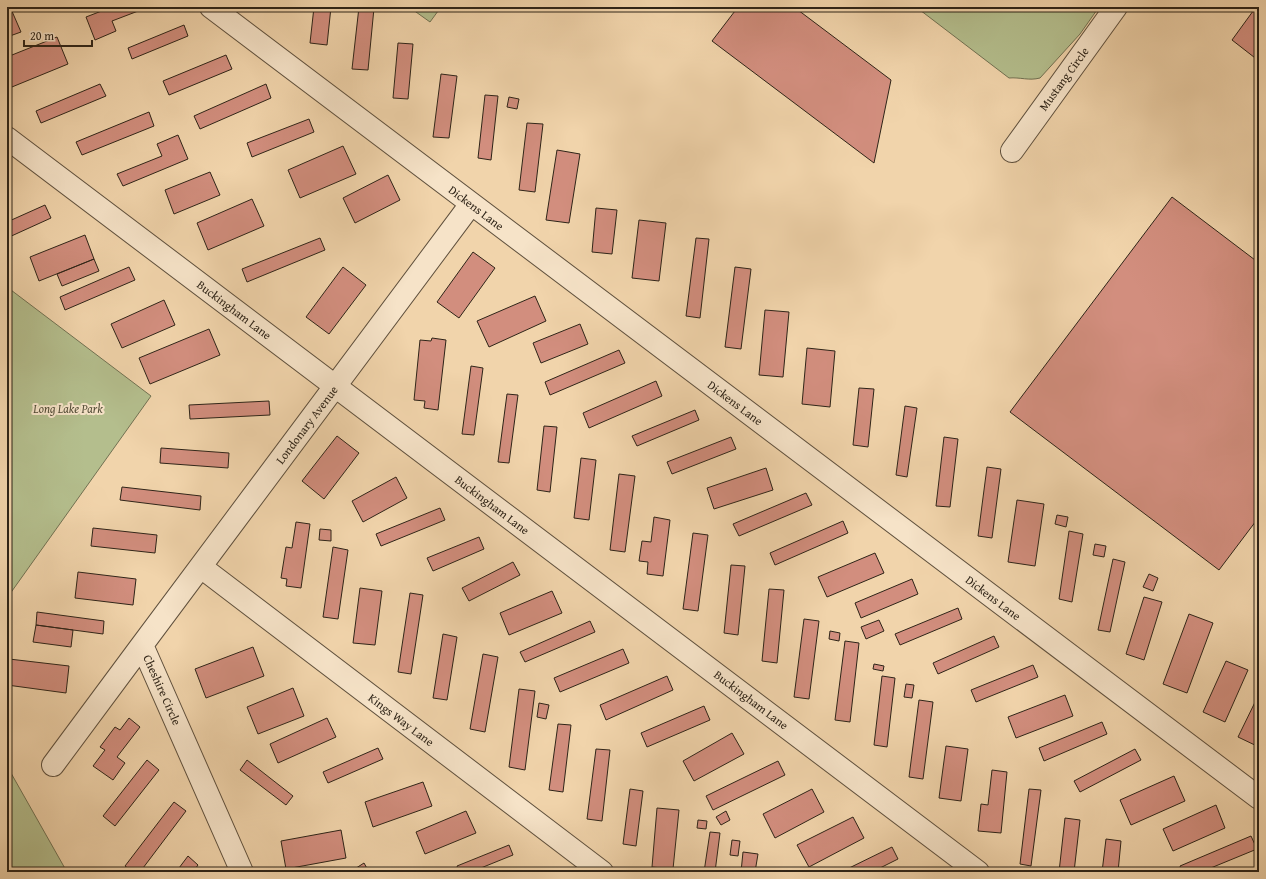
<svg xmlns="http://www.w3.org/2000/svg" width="1266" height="879" viewBox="0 0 1266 879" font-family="'Gentium Book Plus',serif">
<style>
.green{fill:#b4be8d;stroke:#717152}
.building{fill:#d28e7e;stroke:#2e2418}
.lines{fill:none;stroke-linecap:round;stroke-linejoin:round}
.minor-casing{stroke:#5f503d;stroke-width:24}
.minor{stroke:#f6e3c8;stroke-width:22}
.labels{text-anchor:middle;stroke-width:4;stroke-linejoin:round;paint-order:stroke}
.street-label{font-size:12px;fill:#2e2418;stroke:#f6e3c8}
.park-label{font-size:12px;font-style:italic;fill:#504a35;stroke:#f6e3c8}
</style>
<rect width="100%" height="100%" fill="#f1d4ab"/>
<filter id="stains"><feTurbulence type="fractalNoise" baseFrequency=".005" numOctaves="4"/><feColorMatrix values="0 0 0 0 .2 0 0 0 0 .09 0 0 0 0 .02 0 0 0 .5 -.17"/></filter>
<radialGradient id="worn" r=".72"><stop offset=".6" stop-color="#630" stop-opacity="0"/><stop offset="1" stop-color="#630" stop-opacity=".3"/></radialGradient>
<!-- green -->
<path class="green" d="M 409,7 L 441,7 L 430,22 Z
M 916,7 L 1099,7 L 1080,34 L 1040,78 C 1029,81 1020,77 1009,78 Z
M 7,287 L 151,396 L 7,598 Z
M 7,766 L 67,872 L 7,872 Z"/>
<!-- building -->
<path class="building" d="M 112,7 L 146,8 L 112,21 L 116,31 L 95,40 L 86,17 Z
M 314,7 L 331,7 L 327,45 L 310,43 Z
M 359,7 L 374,8 L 368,70 L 352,69 Z
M 738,7 L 794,7 L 891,80 L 874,163 L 712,41 Z
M 1256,7 L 1259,7 L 1259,61 L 1232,40 Z
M 11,9 L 21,32 L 7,37 L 7,11 Z
M 184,25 L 188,36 L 132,59 L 128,48 Z
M 57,37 L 68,64 L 7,89 L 7,57 Z
M 398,43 L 413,44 L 408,99 L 393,98 Z
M 226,55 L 232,69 L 169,95 L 163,81 Z
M 441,74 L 457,76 L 449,138 L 433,137 Z
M 100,84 L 106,96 L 41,123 L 36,111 Z
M 266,84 L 271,98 L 200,129 L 194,116 Z
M 485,95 L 498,96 L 491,160 L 478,158 Z
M 509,97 L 519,99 L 517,109 L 507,107 Z
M 149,112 L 154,126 L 82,155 L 76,142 Z
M 309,119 L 314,132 L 252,157 L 247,143 Z
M 527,123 L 543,124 L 535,192 L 519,190 Z
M 178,135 L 188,159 L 123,186 L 117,174 L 162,156 L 157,144 Z
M 343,146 L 356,174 L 300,198 L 288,170 Z
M 557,150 L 580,154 L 569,223 L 546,220 Z
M 210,172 L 220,195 L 174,214 L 165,190 Z
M 388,175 L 400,200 L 355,223 L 343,198 Z
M 1172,197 L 1259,263 L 1259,517 L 1219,570 L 1010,412 Z
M 252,199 L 264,226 L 208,250 L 197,223 Z
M 45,205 L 51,218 L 7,238 L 7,222 Z
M 596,208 L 617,210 L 612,254 L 592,252 Z
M 639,220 L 666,223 L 659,281 L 632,278 Z
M 85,235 L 94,259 L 39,281 L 30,257 Z
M 320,238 L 325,250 L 247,282 L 242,269 Z
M 696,238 L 709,239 L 700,318 L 686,316 Z
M 473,252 L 495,268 L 459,318 L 437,302 Z
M 94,259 L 99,271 L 62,286 L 57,274 Z
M 129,267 L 135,280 L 65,310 L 60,297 Z
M 343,267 L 366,285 L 329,334 L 306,317 Z
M 735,267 L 751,269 L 741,349 L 725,347 Z
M 535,296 L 546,321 L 489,347 L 477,321 Z
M 164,300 L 175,325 L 122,348 L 111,324 Z
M 765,310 L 789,312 L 783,377 L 759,375 Z
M 580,324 L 588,344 L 541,363 L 533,343 Z
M 209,329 L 220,355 L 150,384 L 139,358 Z
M 432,338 L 446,340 L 438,410 L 424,408 L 425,401 L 414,400 L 420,340 L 431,341 Z
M 807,348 L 835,351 L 830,407 L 802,404 Z
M 619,350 L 625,363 L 550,395 L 545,382 Z
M 471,366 L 483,368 L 474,435 L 462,434 Z
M 656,381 L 662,396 L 589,428 L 583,413 Z
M 859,388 L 874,389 L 868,447 L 853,445 Z
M 507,394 L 518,395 L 509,463 L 498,462 Z
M 269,401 L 270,415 L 190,419 L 189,405 Z
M 905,406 L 917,408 L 907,477 L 896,475 Z
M 695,410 L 699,420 L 637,446 L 632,436 Z
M 544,426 L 557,427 L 550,492 L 537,490 Z
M 337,436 L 359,453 L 324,499 L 302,481 Z
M 731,437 L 736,449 L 672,474 L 667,462 Z
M 944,437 L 958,439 L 950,507 L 936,506 Z
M 161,448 L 229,453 L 228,468 L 160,463 Z
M 581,458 L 596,460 L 589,520 L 574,518 Z
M 987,467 L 1001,469 L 992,538 L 978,536 Z
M 766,468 L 773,490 L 714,509 L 707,488 Z
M 619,474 L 635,476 L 625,552 L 610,550 Z
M 396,477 L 407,498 L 363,522 L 352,501 Z
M 122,487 L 201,496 L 200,510 L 120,500 Z
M 806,493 L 812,505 L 739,536 L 733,524 Z
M 1017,500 L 1044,504 L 1035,566 L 1008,562 Z
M 440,508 L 445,520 L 381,546 L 376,534 Z
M 1057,515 L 1068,517 L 1066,527 L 1055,524 Z
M 654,517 L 670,520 L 663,576 L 647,574 L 648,562 L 639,561 L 642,541 L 651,542 Z
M 843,521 L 848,533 L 775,565 L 770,553 Z
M 296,522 L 310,524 L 301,588 L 286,586 L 287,579 L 281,578 L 286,547 L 292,548 Z
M 93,528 L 157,535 L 155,553 L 91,546 Z
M 320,529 L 331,530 L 331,541 L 319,540 Z
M 1069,531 L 1083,534 L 1072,602 L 1059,599 Z
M 693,533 L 708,535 L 698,611 L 683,609 Z
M 479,537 L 484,549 L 433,571 L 427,558 Z
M 1095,544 L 1106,546 L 1104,557 L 1093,555 Z
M 333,547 L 348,550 L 338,619 L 323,617 Z
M 875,553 L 884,573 L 827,597 L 818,577 Z
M 1113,559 L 1125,562 L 1110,632 L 1098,630 Z
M 513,562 L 520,575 L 469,601 L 462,588 Z
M 731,565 L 745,566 L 738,635 L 724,633 Z
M 78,572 L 136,579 L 133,605 L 75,598 Z
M 1149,574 L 1158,578 L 1153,591 L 1143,587 Z
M 912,579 L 918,594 L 861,618 L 855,603 Z
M 360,588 L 382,591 L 375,645 L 353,643 Z
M 769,589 L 784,590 L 777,663 L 762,661 Z
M 552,591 L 562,613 L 509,635 L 500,613 Z
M 410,593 L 423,595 L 411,674 L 398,672 Z
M 1144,597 L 1162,602 L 1144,660 L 1126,654 Z
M 958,608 L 962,619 L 900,645 L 895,634 Z
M 37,612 L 104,621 L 103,634 L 36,625 Z
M 1189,614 L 1213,623 L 1187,693 L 1163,684 Z
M 804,619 L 819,621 L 809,699 L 794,697 Z
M 879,620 L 884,631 L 866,639 L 861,627 Z
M 590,621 L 595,632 L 525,662 L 520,652 Z
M 36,625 L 73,630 L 71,647 L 33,642 Z
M 830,631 L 840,633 L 839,641 L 829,639 Z
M 443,634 L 457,637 L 447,700 L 433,698 Z
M 994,636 L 999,647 L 938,674 L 933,663 Z
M 845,641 L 859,643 L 850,722 L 835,720 Z
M 253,647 L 264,676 L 206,698 L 195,669 Z
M 623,649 L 629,663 L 560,692 L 554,678 Z
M 483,654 L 498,657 L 485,732 L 470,729 Z
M 9,659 L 69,666 L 66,693 L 7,685 Z
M 1226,661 L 1248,670 L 1225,722 L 1203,712 Z
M 874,664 L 884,666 L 883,671 L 873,669 Z
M 1033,665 L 1038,677 L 976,702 L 971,690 Z
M 667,676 L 673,690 L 606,720 L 600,705 Z
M 882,676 L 895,678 L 887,747 L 874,745 Z
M 906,684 L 914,685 L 912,698 L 904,697 Z
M 293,688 L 304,716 L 258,734 L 247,707 Z
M 519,689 L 535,691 L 525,770 L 509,767 Z
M 1259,694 L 1259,747 L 1238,737 Z
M 1065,695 L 1073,716 L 1016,738 L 1008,717 Z
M 919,700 L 933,702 L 923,779 L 909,777 Z
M 539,703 L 549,705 L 546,719 L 537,717 Z
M 704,706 L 710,720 L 647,747 L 641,733 Z
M 129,718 L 140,727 L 117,757 L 125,763 L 113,780 L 93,766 L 105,750 L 100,747 L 115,727 L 120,730 Z
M 327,718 L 336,737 L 278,763 L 270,744 Z
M 1102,722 L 1107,734 L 1044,761 L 1039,748 Z
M 558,724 L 571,725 L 563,792 L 549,790 Z
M 732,733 L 744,754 L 694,781 L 683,761 Z
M 946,746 L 968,749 L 961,801 L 939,798 Z
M 378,748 L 383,759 L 328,783 L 323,772 Z
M 596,749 L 610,750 L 602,821 L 587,819 Z
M 1135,749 L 1141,760 L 1080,792 L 1074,781 Z
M 147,760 L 159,770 L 115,826 L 103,816 Z
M 247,760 L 293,796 L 286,805 L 240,770 Z
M 778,761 L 785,775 L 713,810 L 706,796 Z
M 992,770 L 1007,772 L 1001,833 L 978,831 L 981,804 L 988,805 Z
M 1174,776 L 1185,801 L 1131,825 L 1120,800 Z
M 423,782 L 432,806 L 373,827 L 365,802 Z
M 630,789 L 643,791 L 636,846 L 623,844 Z
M 812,789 L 824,812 L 775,838 L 763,814 Z
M 1029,789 L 1041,790 L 1031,866 L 1020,864 Z
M 174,802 L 186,811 L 140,872 L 133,872 L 125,866 Z
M 1216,805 L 1225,828 L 1173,851 L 1163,829 Z
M 657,808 L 679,810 L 673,869 L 652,867 Z
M 466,811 L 476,833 L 425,854 L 416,832 Z
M 726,811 L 730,820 L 721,825 L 716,817 Z
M 853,817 L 864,838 L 809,867 L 797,845 Z
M 1065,818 L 1080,820 L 1074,872 L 1059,872 Z
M 698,820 L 707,821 L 706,829 L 697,828 Z
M 341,830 L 346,858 L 286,869 L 281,841 Z
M 710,832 L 720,833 L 715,872 L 704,872 Z
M 1251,836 L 1257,849 L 1201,872 L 1182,872 L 1180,866 Z
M 1106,839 L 1121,841 L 1118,872 L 1102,872 Z
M 732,840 L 740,841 L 738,856 L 730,855 Z
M 509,845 L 513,855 L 471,872 L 459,872 L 457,866 Z
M 892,847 L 898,859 L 872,872 L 841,872 Z
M 743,852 L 758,854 L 755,872 L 741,872 Z
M 188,856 L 198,865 L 193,872 L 176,872 Z
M 364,863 L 369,872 L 350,872 Z"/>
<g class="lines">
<!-- minor casing -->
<g class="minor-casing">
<path id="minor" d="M 211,7 L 1259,798
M 7,138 L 978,872
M 1012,151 L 1116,7
M 201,567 L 602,872
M 142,645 L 471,204
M 53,765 L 142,645 L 242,872"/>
</g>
<!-- minor -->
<use href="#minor" class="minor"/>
</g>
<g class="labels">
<!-- street labels -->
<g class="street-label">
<text transform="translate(1064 79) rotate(-54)" y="4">Mustang Circle</text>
<text transform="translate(476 208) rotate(37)" y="4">Dickens Lane</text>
<text transform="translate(234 310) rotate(37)" y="4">Buckingham Lane</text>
<text transform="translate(735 403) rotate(37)" y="4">Dickens Lane</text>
<text transform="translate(307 425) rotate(-53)" y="4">Londonary Avenue</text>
<text transform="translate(492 505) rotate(37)" y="4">Buckingham Lane</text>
<text transform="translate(993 598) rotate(37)" y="4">Dickens Lane</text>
<text transform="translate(162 690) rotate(66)" y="4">Cheshire Circle</text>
<text transform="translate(751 700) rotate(37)" y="4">Buckingham Lane</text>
<text transform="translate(401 720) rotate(37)" y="4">Kings Way Lane</text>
</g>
<!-- park labels -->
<g class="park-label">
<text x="68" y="413">Long Lake Park</text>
</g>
</g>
<!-- margin -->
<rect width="1266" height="879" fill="none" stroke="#f1d4ab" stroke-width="24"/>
<rect x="8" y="8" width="1250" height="863" fill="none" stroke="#2e2418" stroke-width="2"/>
<rect x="12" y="12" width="1242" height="855" fill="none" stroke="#2e2418"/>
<!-- scale -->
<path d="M24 40v6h68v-6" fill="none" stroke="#2e2418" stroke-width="2"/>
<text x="30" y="40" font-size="12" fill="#2e2418" stroke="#f6e3c8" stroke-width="3" paint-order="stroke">20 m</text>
<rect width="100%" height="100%" filter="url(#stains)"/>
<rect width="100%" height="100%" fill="url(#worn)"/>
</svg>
